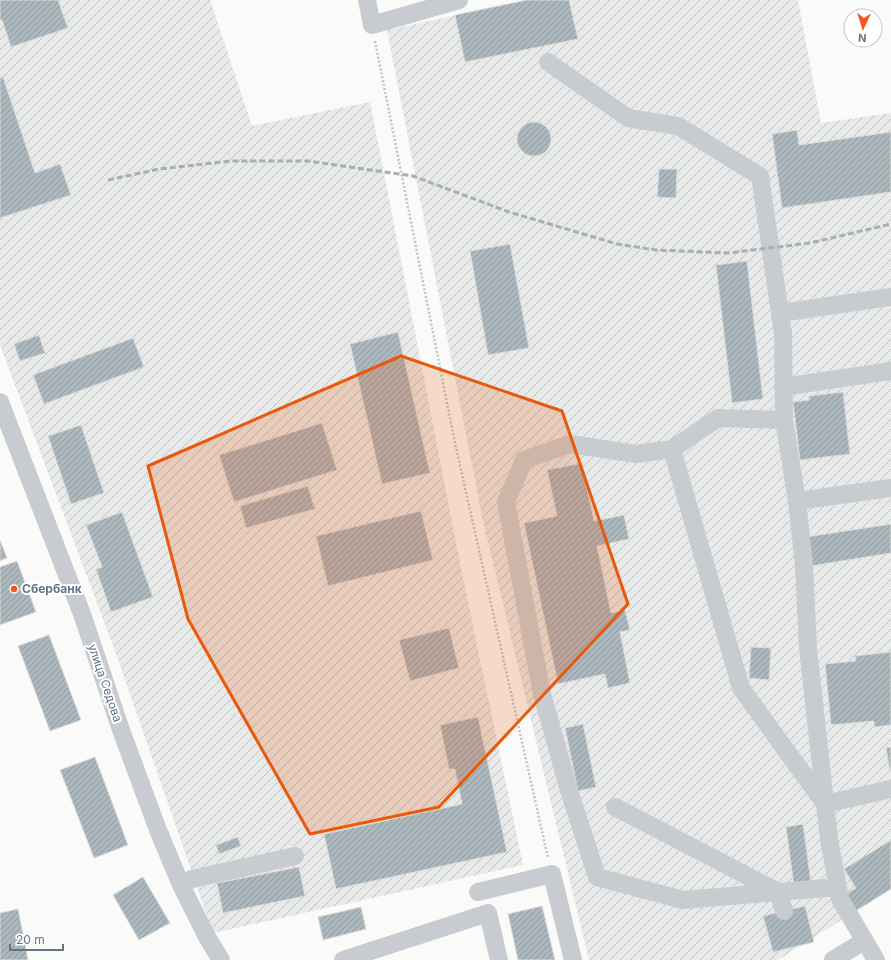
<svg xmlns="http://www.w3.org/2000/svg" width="891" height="960" viewBox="0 0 891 960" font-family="Inter,sans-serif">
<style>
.industrial{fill:url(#industrial-furrows)}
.building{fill:url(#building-hatch);stroke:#dcdcda}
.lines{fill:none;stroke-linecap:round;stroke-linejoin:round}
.path{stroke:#c1c4c6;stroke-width:2.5;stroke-dasharray:2 2;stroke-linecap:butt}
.minor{stroke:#c8ccd0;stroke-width:18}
.rail{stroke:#a7aeb5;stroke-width:3;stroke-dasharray:6 3;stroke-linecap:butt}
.marked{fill:#e8590c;fill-opacity:0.2;stroke:#e8590c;stroke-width:3;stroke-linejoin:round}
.poi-dot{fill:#f4571d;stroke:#fff;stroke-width:1.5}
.labels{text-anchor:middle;stroke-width:4;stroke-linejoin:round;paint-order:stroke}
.poi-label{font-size:12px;font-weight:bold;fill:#627586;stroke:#fff;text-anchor:start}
.street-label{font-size:12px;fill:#627586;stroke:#fff}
</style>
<defs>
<pattern id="industrial-furrows" width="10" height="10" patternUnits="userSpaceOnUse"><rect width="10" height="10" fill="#e8e9e9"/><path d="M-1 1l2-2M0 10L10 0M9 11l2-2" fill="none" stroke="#bfc1c2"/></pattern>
<pattern id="building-hatch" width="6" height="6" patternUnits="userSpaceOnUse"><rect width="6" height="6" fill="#adb7be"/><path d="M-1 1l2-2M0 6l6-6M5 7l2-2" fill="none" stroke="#9099a0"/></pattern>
</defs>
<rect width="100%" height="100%" fill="#fafaf8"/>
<!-- industrial -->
<path class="industrial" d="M 0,0 L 210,0 L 252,126 L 370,102 L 462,573 L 523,865 L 213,933 L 115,651 L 0,345 Z
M 527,0 L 798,0 L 821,123 L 891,113 L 891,889 L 778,960 L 589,960 L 483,521 L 387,30 Z"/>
<!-- building -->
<path class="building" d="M 0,0 L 58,0 L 68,28 L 11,47 L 2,20 L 0,20 Z
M 527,0 L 569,0 L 578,39 L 465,62 L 455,15 Z
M 3,77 L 35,173 L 60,164 L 71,195 L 0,218 L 0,78 Z
M517 139a17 17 0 1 1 34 0a17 17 0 1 1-34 0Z
M 797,130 L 799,145 L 891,132 L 891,192 L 782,208 L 772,134 Z
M 659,169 L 677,169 L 676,198 L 657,197 Z
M 510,244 L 529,348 L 488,355 L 470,251 Z
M 747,261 L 763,399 L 732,403 L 716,265 Z
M 398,332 L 430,473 L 382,484 L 350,344 Z
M 39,335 L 45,353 L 20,361 L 14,344 Z
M 133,338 L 144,367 L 44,404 L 33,375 Z
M 843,392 L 850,454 L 800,460 L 793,402 L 809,400 L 809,396 Z
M 322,423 L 337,470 L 234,502 L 219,455 Z
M 81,425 L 104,493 L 71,504 L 48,436 Z
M 582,463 L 594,521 L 624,515 L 629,539 L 597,546 L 611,613 L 625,610 L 630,630 L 620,632 L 630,683 L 608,688 L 605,674 L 558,684 L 524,523 L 557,516 L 547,470 Z
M 308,486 L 315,509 L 246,528 L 240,506 Z
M 421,511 L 433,560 L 328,586 L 316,536 Z
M 122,512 L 153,597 L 111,612 L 96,569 L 102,567 L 86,525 Z
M 891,524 L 891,553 L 811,566 L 806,537 Z
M 0,540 L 7,558 L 0,561 Z
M 17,561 L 36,612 L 0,625 L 0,567 Z
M 449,628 L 459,668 L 410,681 L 399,640 Z
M 49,635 L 81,720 L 50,731 L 18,646 Z
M 751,647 L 771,648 L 769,680 L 749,678 Z
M 891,652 L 891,725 L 874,727 L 874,721 L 831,725 L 825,664 L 856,661 L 855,656 Z
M 478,717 L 507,852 L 336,889 L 324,834 L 462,804 L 455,769 L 449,769 L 440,725 Z
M 583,724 L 596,787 L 578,791 L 565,728 Z
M 891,747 L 891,771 L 890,772 L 886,748 Z
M 95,757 L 128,845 L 94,858 L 60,770 Z
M 803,824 L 811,883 L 794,886 L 786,827 Z
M 238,837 L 241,846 L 219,854 L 216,845 Z
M 891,840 L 891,889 L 854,912 L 843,896 L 856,888 L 844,869 Z
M 299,867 L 305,896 L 223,913 L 217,883 Z
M 143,877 L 170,923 L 139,940 L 113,895 Z
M 542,906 L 555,960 L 518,960 L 508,914 Z
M 805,906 L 814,942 L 773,952 L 763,916 Z
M 361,907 L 366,929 L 323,940 L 318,917 Z
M 18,909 L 28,960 L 0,960 L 0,913 Z"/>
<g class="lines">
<!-- path -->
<path class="path" d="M 375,41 L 455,443 L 548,858"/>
<!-- minor -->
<path class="minor" d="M 367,0 L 372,25 L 459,0
M 548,62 L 628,118 L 678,126 L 760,176 L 783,334 L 784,420 L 797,501 L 804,565 L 808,648 L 829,839 L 840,899 L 876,960
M 780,313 L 891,297
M 783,387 L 891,371
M 0,402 L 82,614 L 121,730 L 158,830 L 181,885 L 207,937 L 221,960
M 672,449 L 741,688 L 825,804 L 891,789
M 797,501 L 891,488
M 615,807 L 778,892 L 838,887
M 181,885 L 192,879 L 295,856
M 478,892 L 552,874 L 573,960
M 784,911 L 778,892 L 683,900 L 597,877 L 569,790 L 542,694 L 506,502 L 524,460 L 570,444 L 636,454 L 672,449 L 718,418 L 784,420
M 343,960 L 488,913 L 499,960
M 833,960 L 864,941"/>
<!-- rail -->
<path class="rail" d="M 108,180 L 159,169 L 231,161 L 308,161 L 413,176 L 509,212 L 617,244 L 656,250 L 728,253 L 810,243 L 891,224"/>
</g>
<!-- marked area -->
<path class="marked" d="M 401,356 L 562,411 L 628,604 L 439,807 L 310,834 L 188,619 L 148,466 Z"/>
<!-- markers -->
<circle class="poi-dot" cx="14" cy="589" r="4"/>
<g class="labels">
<!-- poi labels -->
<g class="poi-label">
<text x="22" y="593">Сбербанк</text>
</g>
<!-- street labels -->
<g class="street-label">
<text transform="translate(105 683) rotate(71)" y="4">улица Седова</text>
</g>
</g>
<!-- north arrow -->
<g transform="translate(863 28) rotate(184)"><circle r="19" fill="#ffffff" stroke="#c0c8cf"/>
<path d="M0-3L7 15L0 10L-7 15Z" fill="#f4571d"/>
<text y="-6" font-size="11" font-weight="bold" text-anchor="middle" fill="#627586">N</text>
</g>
<!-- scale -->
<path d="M10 944v6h53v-6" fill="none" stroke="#627586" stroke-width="2"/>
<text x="16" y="944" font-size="12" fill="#627586" stroke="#ffffff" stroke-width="3" paint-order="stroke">20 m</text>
</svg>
